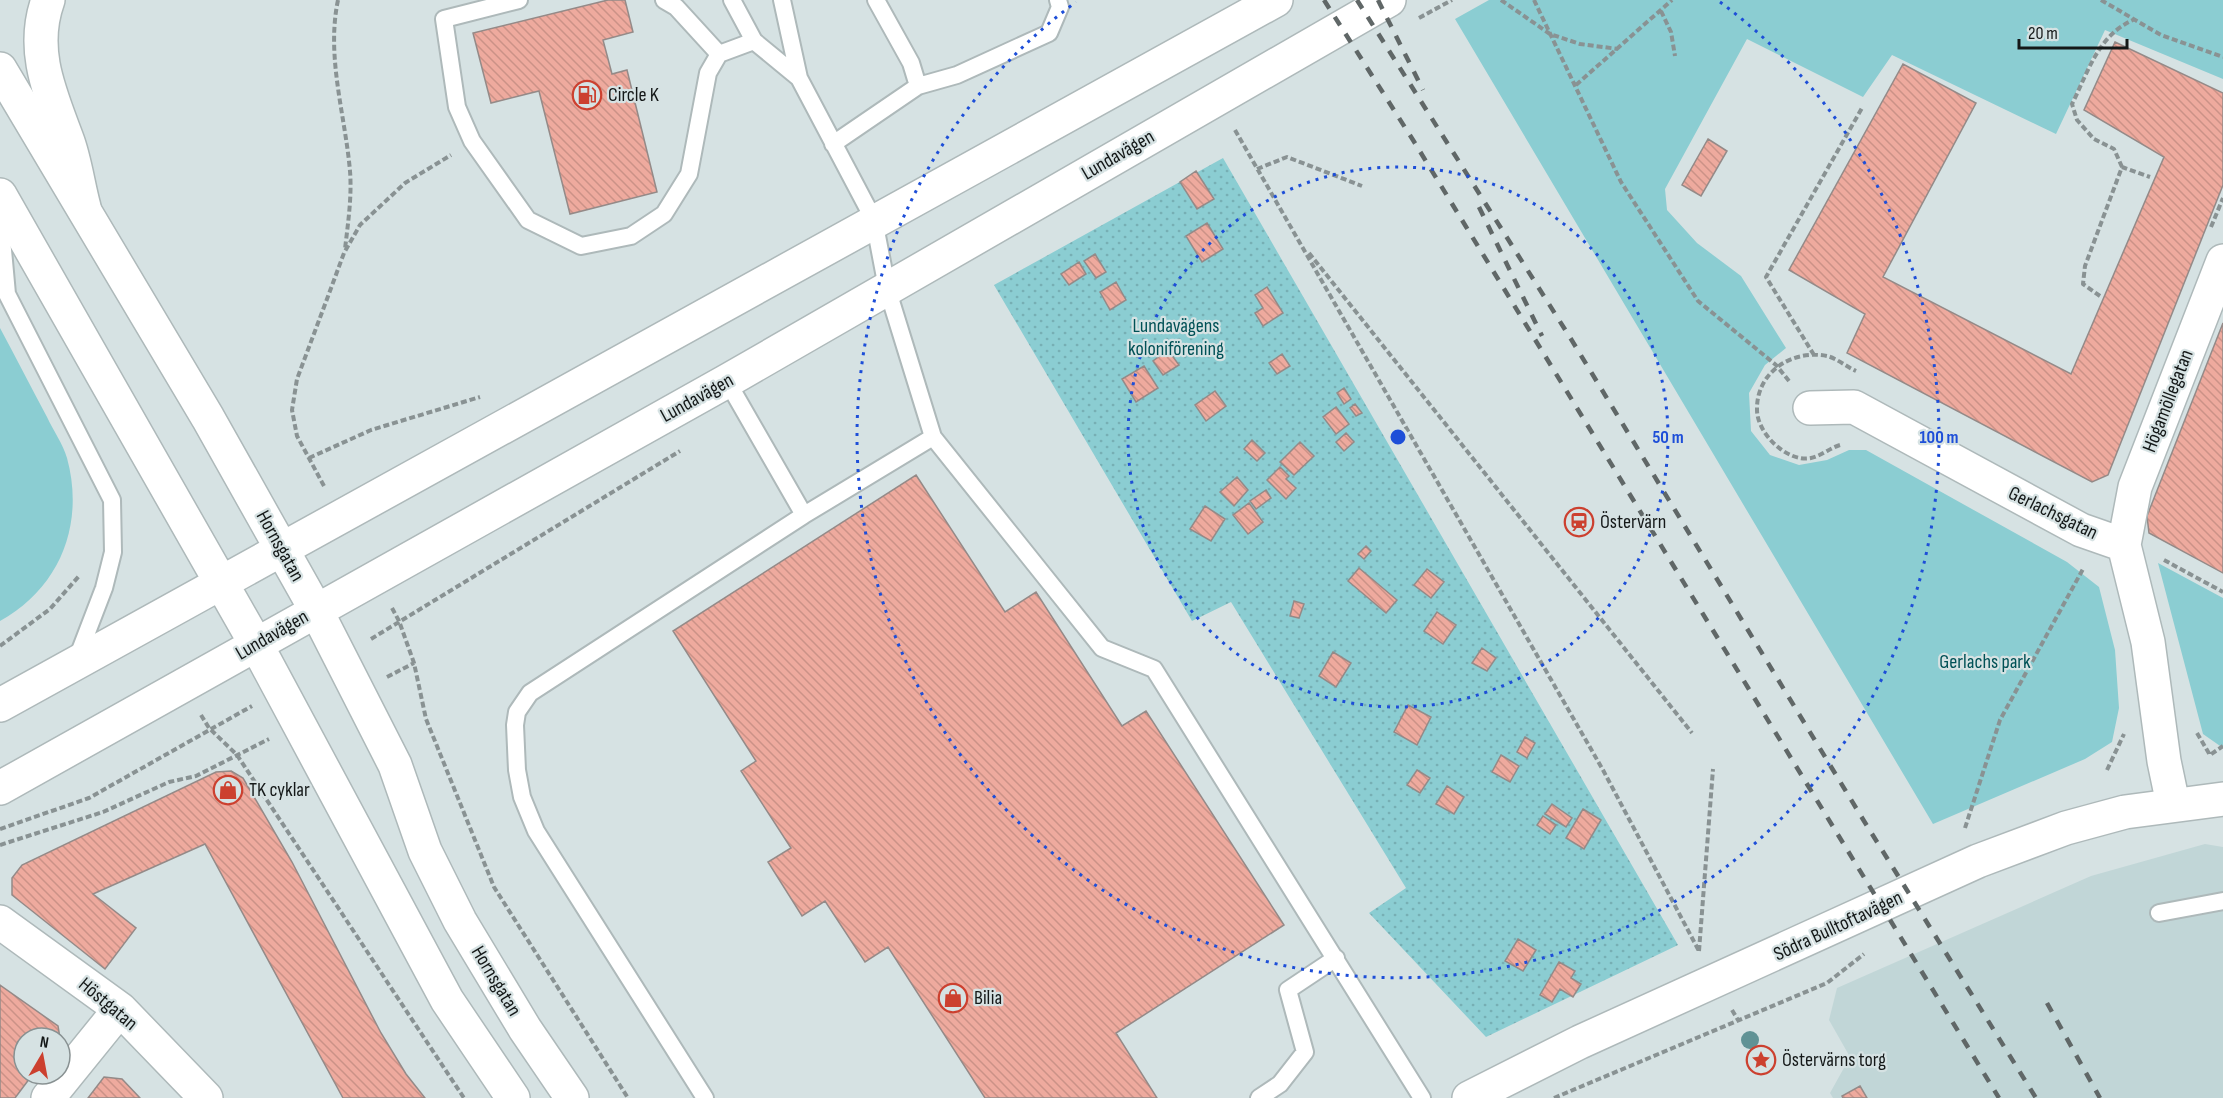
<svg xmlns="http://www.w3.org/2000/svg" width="2223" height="1098" font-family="'Sofia Sans Condensed',sans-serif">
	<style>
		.built { fill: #c1d6d7 }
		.park { fill: #8bcdd2 }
		.garden { fill: url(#garden-dots) }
		.building { fill: url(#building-back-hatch); stroke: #948a88; stroke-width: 1.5 }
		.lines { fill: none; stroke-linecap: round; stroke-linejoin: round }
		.lane-casing { stroke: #aeb9ba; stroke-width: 20 }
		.street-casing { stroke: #aeb9ba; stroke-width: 36 }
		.secondary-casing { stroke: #aeb9ba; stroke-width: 36 }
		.highway-casing { stroke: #aeb9ba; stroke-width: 36 }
		.path { stroke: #899293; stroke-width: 4; stroke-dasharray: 6 3; stroke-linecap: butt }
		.lane { stroke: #fff; stroke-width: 16 }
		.street { stroke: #fff; stroke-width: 33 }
		.secondary { stroke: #fff; stroke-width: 33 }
		.highway { stroke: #fff; stroke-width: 33 }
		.rail { stroke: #606767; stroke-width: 4.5; stroke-dasharray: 10 10; stroke-linecap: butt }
		.tree { fill: #609295 }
		.ring { fill: none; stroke: #1d4ed8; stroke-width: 3; stroke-dasharray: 3 6 }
		.labels { text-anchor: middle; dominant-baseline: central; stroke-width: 4.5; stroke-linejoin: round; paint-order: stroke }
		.poi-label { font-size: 20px; fill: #141818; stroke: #d6e2e3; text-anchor: start }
		.street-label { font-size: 20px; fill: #141818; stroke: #d6e2e3 }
		.park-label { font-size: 20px; fill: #005156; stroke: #d6e2e3 }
		.centre { fill: #1d4ed8; stroke: #d6e2e3; stroke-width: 3 }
		.ring-label { font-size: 18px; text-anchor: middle; font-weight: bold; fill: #1d4ed8; stroke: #d6e2e3; stroke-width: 4.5; stroke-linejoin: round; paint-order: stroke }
	</style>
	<defs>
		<pattern id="garden-dots" width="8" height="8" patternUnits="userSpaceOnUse" patternTransform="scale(1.5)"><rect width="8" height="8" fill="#8bcdd2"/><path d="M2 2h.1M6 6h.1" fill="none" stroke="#77afb4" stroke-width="1.8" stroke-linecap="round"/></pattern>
		<pattern id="building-back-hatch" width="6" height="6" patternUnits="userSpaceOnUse" patternTransform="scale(1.5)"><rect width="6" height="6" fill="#eeaa9e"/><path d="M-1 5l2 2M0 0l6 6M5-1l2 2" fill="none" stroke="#cb9287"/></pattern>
	</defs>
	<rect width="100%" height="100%" fill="#d6e2e3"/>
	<!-- built -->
	<path class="built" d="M2205,844L2223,847V1098H1833L1830,1093L1850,1057L1829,1020L1837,988L2091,876Z"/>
	<!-- park -->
	<path class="park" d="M1489,0H2223V79L2105,30L2056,134L1892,55L1863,97L1747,39L1665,189L1667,210L1697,243L1741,276L1786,348L1765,365L1749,393L1751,431L1770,455L1799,465L1827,460L1849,450H1866L2067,562L2099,587L2115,650L2119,708L2112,742L2085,759L1933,824L1455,19Z
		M0,328C16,358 31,387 47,417C53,430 63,444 67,458C85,524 60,588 0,621Z
		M2158,563L2223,598V748L2203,734Z"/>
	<!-- garden -->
	<path class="garden" d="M1223,158L1678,945L1486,1037L1369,913L1406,888L1231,602L1192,621L994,285Z"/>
	<!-- building -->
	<path class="building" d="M608,0H625L633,32L603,40L612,74L627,70L657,192L570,214L539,91L491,103L473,33Z
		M2115,42L2223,93V185L2108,475L2092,482L1847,353L1865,314L1789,270L1903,64L1976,103L1883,277L2071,374L2164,157L2084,110Z
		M1708,139L1727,151L1701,196L1682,185Z
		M1196,171L1214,199L1197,209L1180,182Z
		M1207,223L1223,249L1202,262L1186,236Z
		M1095,254L1106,272L1096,278L1084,261Z
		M1079,262L1086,274L1069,285L1061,274Z
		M1116,282L1126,300L1110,310L1100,292Z
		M1267,287L1283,313L1263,326L1255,313L1263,308L1255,295Z
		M2223,323V573L2149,533L2147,516Z
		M1168,350L1179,365L1163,375L1153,361Z
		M1282,354L1290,366L1277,374L1269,363Z
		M1144,366L1158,388L1136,402L1122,379Z
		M1344,388L1351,399L1344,404L1337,393Z
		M1215,391L1226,406L1206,421L1195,405Z
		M1355,404L1362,413L1356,416L1350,408Z
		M1336,407L1349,424L1336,434L1323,417Z
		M1346,433L1354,442L1344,451L1336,442Z
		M1252,440L1265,453L1257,461L1244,449Z
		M1300,442L1314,456L1294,475L1280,462Z
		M1280,467L1289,476L1286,479L1296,488L1286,499L1267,480Z
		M916,475L1005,612L1036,592L1122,726L1146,711L1284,925L1116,1033L1157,1098H985L888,947L865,962L825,901L802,916L768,862L791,848L741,771L756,761L673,631Z
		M1237,477L1248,490L1234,506L1220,492Z
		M1266,490L1271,498L1256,509L1250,501Z
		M1249,503L1263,522L1248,534L1233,515Z
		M1205,506L1225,519L1211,541L1190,529Z
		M1366,546L1371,551L1364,559L1358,554Z
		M1359,568L1397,600L1386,613L1348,581Z
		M1427,569L1444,582L1431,598L1414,585Z
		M1294,601L1304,604L1299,618L1290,616Z
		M1437,612L1456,625L1443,644L1424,631Z
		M1482,648L1496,658L1487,671L1472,663Z
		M1333,652L1351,663L1336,687L1319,676Z
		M1408,705L1431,717L1417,745L1394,732Z
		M1525,737L1535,743L1527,758L1517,752Z
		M1501,755L1519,766L1510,782L1492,772Z
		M1417,770L1430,778L1420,793L1407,785Z
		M231,771L243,778L292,862L381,1033L406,1074L425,1098H343L205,844L93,894L136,928L105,969L12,895V878L22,865L216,772Z
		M1447,786L1464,797L1454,814L1436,804Z
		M1552,804L1572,818L1566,827L1545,814Z
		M1583,809L1601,820L1584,849L1566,838Z
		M1543,816L1556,825L1550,834L1537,825Z
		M1518,939L1536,950L1523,971L1505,961Z
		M1559,962L1575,971L1571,978L1581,984L1573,997L1560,989L1552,1002L1540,995Z
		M0,985L58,1026L60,1038H24V1074H33L15,1098H0Z
		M104,1077L122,1079L140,1098H88Z
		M1860,1086L1867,1098H1843L1842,1096Z"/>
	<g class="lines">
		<!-- lane casing -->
		<g class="lane-casing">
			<path id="lane" d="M519,0L444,19L457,107L472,141L528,220L581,246L631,236L664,214L689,174L708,73L719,54L754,41
				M664,0L676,7L719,54
				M732,0L754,41L799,78
				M876,0L911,63L918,86
				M833,144L918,86L957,75L1049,33L1060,7L1058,0
				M0,217L7,294L112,500L113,552L104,588L76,661
				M727,381L804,515
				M933,437L1102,648L1154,669L1422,1098
				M2159,913L2223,901
				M705,1098L536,831L522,797L517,770L515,725L517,712L530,693L804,515L933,437L887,288L874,220L799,78L782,0
				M1259,1098L1280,1084L1305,1052L1288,990L1336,958"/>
		</g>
		<!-- street casing -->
		<g class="street-casing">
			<path id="street" d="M1810,408L1854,407L2081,530L2124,545L2148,642L2164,761L2173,804
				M2124,545L2135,487L2223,261
				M0,922L120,1009L206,1098
				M48,1098L120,1009"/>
		</g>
		<!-- secondary casing -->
		<g class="secondary-casing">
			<path id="secondary" d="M0,69L208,418L316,610L395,765L425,851L460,921L525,1029L572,1098
				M0,195L256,644L447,1000L513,1098
				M0,705L1276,0
				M0,788L727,381L1389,0
				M1469,1098L1580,1042L1978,861L2066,828L2125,812L2223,799"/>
		</g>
		<!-- highway casing -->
		<g class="highway-casing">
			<path id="highway" d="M48,0C30,50 50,93 67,139C75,160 78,185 84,207"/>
		</g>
		<!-- path -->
		<path class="path" d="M338,0C326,57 345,114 350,171C352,197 348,223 345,249
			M1501,0L1550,34L1580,44L1618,49
			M1534,0L1621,182L1698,301L1776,365L1789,381
			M2101,0L2161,35L2223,57
			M1661,11L1671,32L1675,56
			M1419,18L1452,0
			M1576,85L1672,0
			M1235,130L1603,770L1699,951
			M2122,167L2114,149L2094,139L2077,120L2072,104C2089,70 2098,35 2135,19
			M1257,169L1287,157L1362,186
			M2211,227L2223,198
			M1309,253L1692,733
			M2100,296L2083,284L2085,266L2122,167L2150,177
			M1814,355L1766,277L1862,108
			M1840,445C1830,448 1821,456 1811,458C1787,463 1757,433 1757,410C1756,373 1791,349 1827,356C1836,358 1847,367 1856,371
			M309,458L371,430L480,397
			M324,486L297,436L292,410L297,379L327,299L344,253L360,225L405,183L451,155
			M2164,560L2223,592
			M392,608L399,621L414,663L426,719L494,887L628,1098
			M371,639L680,451
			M0,646L50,609L79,576
			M387,677L414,663
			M201,715L209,728L237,755L464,1098
			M2197,733L2210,755L2223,746
			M2107,770L2124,734
			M1965,828L2000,720L2083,569
			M0,829L89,798L252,706
			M0,845L103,812L169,782L196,776L269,739
			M1699,951L1713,769
			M1732,1010L1738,1020
			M1554,1098L1827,983L1864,954"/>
		<!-- lane -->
		<use href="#lane" class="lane"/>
		<!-- street -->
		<use href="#street" class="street"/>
		<!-- secondary -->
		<use href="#secondary" class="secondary"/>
		<!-- highway -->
		<use href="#highway" class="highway"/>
		<!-- rail -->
		<path class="rail" d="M1324,0L1413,140L1999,1098
			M1357,0L1571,339L1864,821L2036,1098
			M1378,0L1423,90
			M1479,207L1542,336
			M2047,1003L2100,1098"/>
	</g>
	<!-- trees -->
	<circle class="tree" cx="1750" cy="1040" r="9"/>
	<!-- distance rings -->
	<g class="ring">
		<circle cx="1398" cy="437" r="270"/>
		<path d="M1720 2A541 541 0 1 1 1076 2"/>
	</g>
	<!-- icons -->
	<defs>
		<g id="fuel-ring" transform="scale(1.5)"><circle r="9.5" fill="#d6e2e3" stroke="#cc402f" stroke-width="1.5"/><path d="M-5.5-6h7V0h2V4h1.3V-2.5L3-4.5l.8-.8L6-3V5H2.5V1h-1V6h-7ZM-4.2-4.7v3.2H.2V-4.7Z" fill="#cc402f"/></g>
		<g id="station-ring" transform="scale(1.5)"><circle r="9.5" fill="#d6e2e3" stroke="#cc402f" stroke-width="1.5"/><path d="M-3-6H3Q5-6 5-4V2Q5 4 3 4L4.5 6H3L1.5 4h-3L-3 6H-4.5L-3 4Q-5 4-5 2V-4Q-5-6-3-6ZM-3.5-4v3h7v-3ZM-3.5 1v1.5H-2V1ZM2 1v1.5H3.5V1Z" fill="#cc402f"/></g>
		<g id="shop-ring" transform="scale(1.5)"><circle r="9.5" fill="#d6e2e3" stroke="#cc402f" stroke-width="1.5"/><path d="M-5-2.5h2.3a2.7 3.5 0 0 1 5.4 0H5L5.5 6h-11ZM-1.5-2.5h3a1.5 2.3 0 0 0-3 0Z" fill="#cc402f"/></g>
		<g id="sight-ring" transform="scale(1.5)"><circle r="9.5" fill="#d6e2e3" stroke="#cc402f" stroke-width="1.5"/><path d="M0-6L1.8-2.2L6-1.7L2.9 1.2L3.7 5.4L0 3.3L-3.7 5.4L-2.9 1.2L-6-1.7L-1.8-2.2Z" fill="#cc402f"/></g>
	</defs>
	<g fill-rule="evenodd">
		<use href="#fuel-ring" x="587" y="95"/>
		<use href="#station-ring" x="1579" y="522"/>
		<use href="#shop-ring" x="228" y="790"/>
		<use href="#shop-ring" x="953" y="998"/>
		<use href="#sight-ring" x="1761" y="1060"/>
	</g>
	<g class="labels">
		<!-- poi labels -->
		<g class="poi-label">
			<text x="608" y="95">Circle K</text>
			<text x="1600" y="522">Östervärn</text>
			<text x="249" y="790">TK cyklar</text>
			<text x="974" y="998">Bilia</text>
			<text x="1782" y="1060">Östervärns torg</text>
		</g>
		<!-- street labels -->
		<g class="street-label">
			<text transform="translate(1118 155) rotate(-30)">Lundavägen</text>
			<text transform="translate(697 398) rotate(-29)">Lundavägen</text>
			<text transform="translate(2168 401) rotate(-69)">Högamöllegatan</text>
			<text transform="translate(2053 513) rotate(26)">Gerlachsgatan</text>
			<text transform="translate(280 546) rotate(61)">Hornsgatan</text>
			<text transform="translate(272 635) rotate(-30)">Lundavägen</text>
			<text transform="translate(1838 926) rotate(-25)">Södra Bulltoftavägen</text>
			<text transform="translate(496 981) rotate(59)">Hornsgatan</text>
			<text transform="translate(108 1004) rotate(40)">Höstgatan</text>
		</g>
		<!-- park labels -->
		<g class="park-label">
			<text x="1176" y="326">Lundavägens<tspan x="1176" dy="23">koloniförening</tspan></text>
			<text x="1985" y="662">Gerlachs park</text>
		</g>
	</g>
	<circle cx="1398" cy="437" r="9" class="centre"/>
	<g class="ring-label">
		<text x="1668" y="443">50 m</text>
		<text x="1939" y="443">100 m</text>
	</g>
	<!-- north arrow -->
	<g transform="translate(42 1056) rotate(10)"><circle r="28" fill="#d6e2e3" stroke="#889192" stroke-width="1.5"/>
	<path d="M0-4.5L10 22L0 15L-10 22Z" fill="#cc402f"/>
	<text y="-9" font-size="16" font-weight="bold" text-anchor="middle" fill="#141818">N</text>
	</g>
	<!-- scale -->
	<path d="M2019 39v9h108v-9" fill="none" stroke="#141818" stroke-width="3"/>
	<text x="2028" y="39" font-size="18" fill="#141818" stroke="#d6e2e3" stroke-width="4.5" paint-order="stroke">20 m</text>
</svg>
